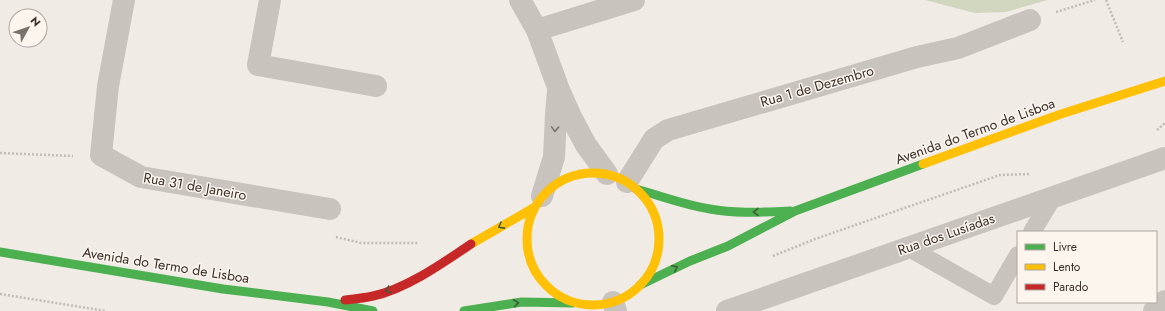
<svg xmlns="http://www.w3.org/2000/svg" width="1165" height="311" font-family="Jost,sans-serif">
	<style>
		.green { fill: #d1d6bf }
		.lines { fill: none; stroke-linecap: round; stroke-linejoin: round }
		.path { stroke: #c2bbb6; stroke-width: 2.5; stroke-dasharray: 2 2; stroke-linecap: butt }
		.lane { stroke: #c9c3be; stroke-width: 18 }
		.street { stroke: #c9c3be; stroke-width: 22 }
		.fast { stroke: #4caf50; stroke-width: 9 }
		.slow { stroke: #ffc107; stroke-width: 9 }
		.jam { stroke: #c62828; stroke-width: 9 }
		.oneway { stroke: #7b726d }
		.oneway2 { stroke: #415c38 }
		.labels { text-anchor: middle; dominant-baseline: central; stroke-width: 3; stroke-linejoin: round; paint-order: stroke }
		.street-label { font-size: 14px; fill: #3b302b; stroke: #fbf5ee }
	</style>
	<rect width="100%" height="100%" fill="#f0ebe5"/>
	<!-- green -->
	<path class="green" d="M925,0H1047L1006,12L975,13Z"/>
	<g class="lines">
		<!-- path -->
		<path class="path" d="M1106,0L1123,42
			M1056,12L1095,0
			M1157,130L1165,123
			M0,153L73,156
			M336,237L361,243H418
			M773,256L815,239L1000,175L1030,174
			M0,294L106,311"/>
		<!-- lane -->
		<path class="lane" d="M1032,232L1053,197
			M909,248L994,296L1018,255"/>
		<!-- street -->
		<path class="street" d="M124,0L108,86L101,155L141,177L330,209
			M270,0L258,65L376,86
			M520,0L537,30L559,90L571,117L586,145L607,174
			M537,30L634,0
			M627,182L654,139L668,130L917,57L958,48L1030,20
			M542,196L554,157L556,114L558,91
			M613,302L616,311
			M727,311L1165,158
			M1154,311L1165,301"/>
		<!-- fast -->
		<path class="fast" d="M636,189C661,196 685,205 710,209C736,214 764,212 790,211
			M0,252L223,289L328,302L373,311
			M640,285L690,261L728,246L795,211L923,164
			M464,311L522,302L573,303"/>
		<!-- slow -->
		<path class="slow" d="M923,164L1061,114L1165,81
			M527 239a66 66 0 1 1 132 0a66 66 0 1 1-132 0Z
			M471,244L535,207"/>
		<!-- jam -->
		<path class="jam" d="M345,300C354,299 364,298 373,296C406,289 443,263 471,244"/>
	</g>
	<!-- one-way arrows -->
	<defs><path id="oneway-chevron" d="M-2-3.5L2.5 0L-2 3.5" fill="none" stroke-width="1.6" stroke-linecap="round" stroke-linejoin="round"/></defs>
	<use class="oneway" href="#oneway-chevron" transform="translate(555 129) rotate(92)"/>
	<g class="oneway2">
		<use href="#oneway-chevron" transform="translate(756 212) rotate(179)"/>
		<use href="#oneway-chevron" transform="translate(501 226) rotate(151)"/>
		<use href="#oneway-chevron" transform="translate(675 268) rotate(-26)"/>
		<use href="#oneway-chevron" transform="translate(388 290) rotate(160)"/>
		<use href="#oneway-chevron" transform="translate(516 303) rotate(-8)"/>
	</g>
	<g class="labels">
		<!-- street labels -->
		<g class="street-label">
			<text transform="translate(817 86) rotate(-16)">Rua 1 de Dezembro</text>
			<text transform="translate(975 131) rotate(-20)">Avenida do Termo de Lisboa</text>
			<text transform="translate(195 186) rotate(10)">Rua 31 de Janeiro</text>
			<text transform="translate(946 234) rotate(-19)">Rua dos Lusíadas</text>
			<text transform="translate(166 265) rotate(9)">Avenida do Termo de Lisboa</text>
		</g>
	</g>
	<!-- legend -->
	<rect x="1017" y="231" width="140" height="72" fill="#fbf5ee" stroke="#aea6a0"/>
	<rect x="1025" y="244" width="20" height="6" fill="#4caf50" stroke="#aea6a0"/>
	<text x="1053" y="251" font-size="12" fill="#3b302b">Livre</text>
	<rect x="1025" y="264" width="20" height="6" fill="#ffc107" stroke="#aea6a0"/>
	<text x="1053" y="271" font-size="12" fill="#3b302b">Lento</text>
	<rect x="1025" y="284" width="20" height="6" fill="#c62828" stroke="#aea6a0"/>
	<text x="1053" y="291" font-size="12" fill="#3b302b">Parado</text>
	<!-- north arrow -->
	<g transform="translate(28 28) rotate(50)"><circle r="19" fill="#fbf5ee" stroke="#aea6a0"/>
	<path d="M0-3L7 15L0 10L-7 15Z" fill="#7a716c"/>
	<text y="-6" font-size="11" font-weight="bold" text-anchor="middle" fill="#3b302b">N</text>
	</g>
</svg>
